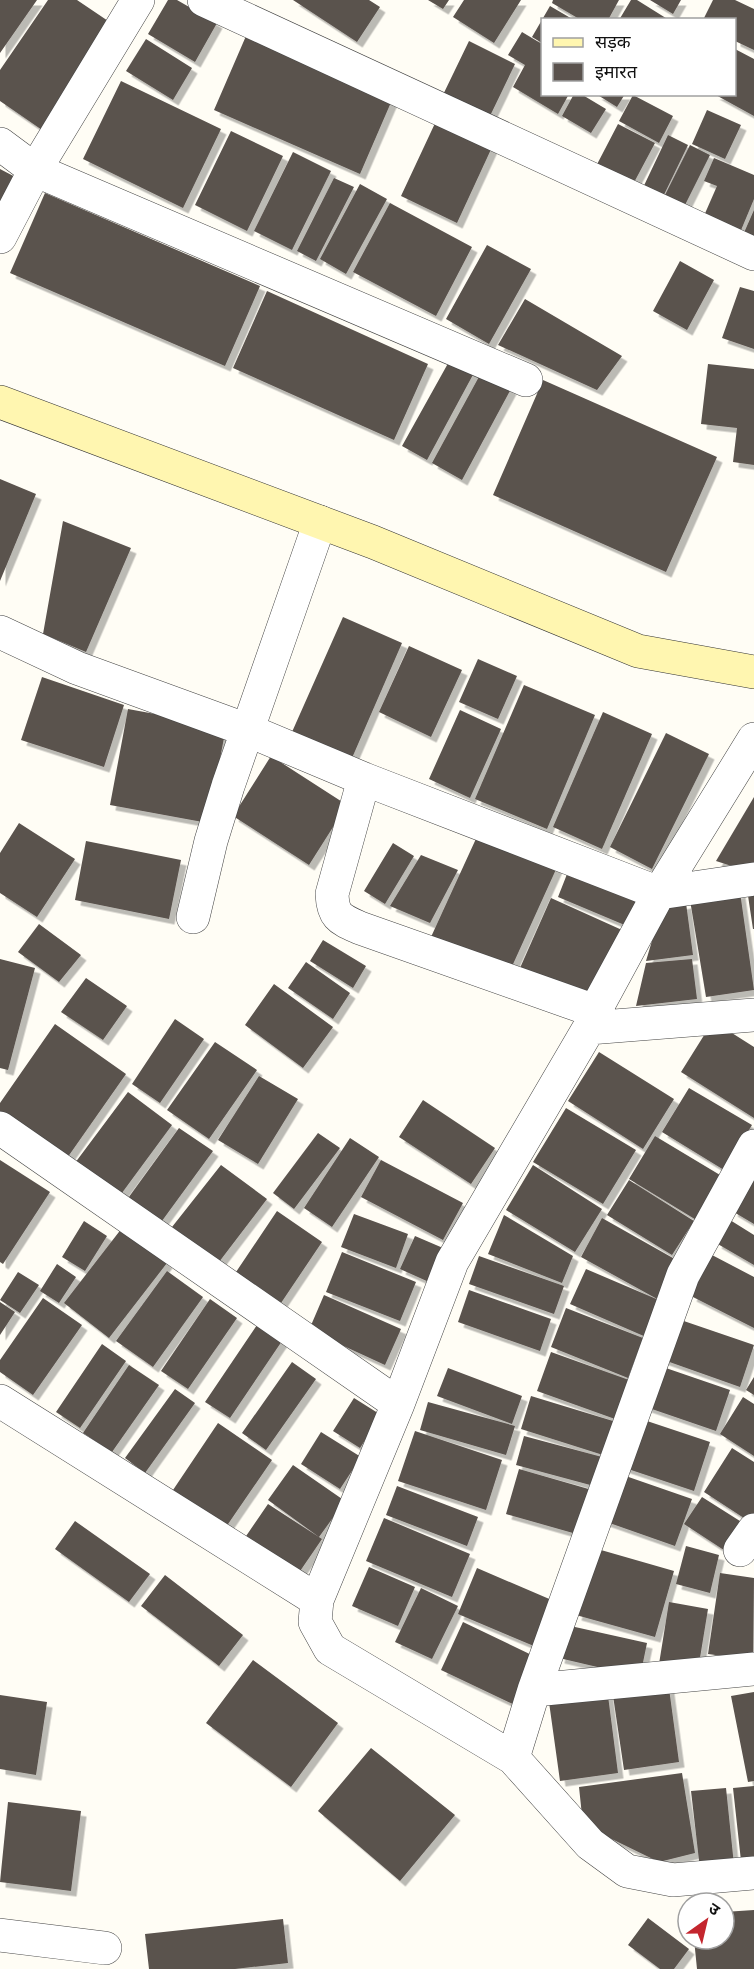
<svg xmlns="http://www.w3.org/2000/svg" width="754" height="1969" font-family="Bitter,'Noto Sans Devanagari',serif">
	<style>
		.building { fill: #5a524d; filter: url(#shadow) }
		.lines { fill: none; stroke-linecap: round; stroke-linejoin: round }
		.street-casing { stroke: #444; stroke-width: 34 }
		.secondary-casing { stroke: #333; stroke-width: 34 }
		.street { stroke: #fff; stroke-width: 33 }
		.secondary { stroke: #fff6b0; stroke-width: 33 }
	</style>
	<defs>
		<filter id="shadow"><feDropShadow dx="5.5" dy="5.5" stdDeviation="0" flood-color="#0004"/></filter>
	</defs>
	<rect width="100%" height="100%" fill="#fffdf5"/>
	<!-- building -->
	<path class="building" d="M0,0H37L0,53Z
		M48,0H77L117,27L45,132L0,101V70Z
		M168,0H177L217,23L195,62L148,34Z
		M293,0H369L380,7L357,42Z
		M428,0H449L443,9Z
		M464,0H521L494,43L453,17Z
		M553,0H619L608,20H581L552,3Z
		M631,0H637L669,20H619Z
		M650,0H681L673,14Z
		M713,0H735L754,9V50L735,41V20H703Z
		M550,6L574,20H542V43L532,37Z
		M522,32L542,44V94H569L558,114L513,87L525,65L508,55Z
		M246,36L392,100L360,174L214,110Z
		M146,39L192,68L173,100L126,71Z
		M469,41L515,64L490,116L440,101Z
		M735,49L754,59V116L714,94H735Z
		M121,81L221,129L183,208L83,159Z
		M574,94H581L606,109L591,133L562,116Z
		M596,94H625L617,107Z
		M633,95L673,116L659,143L619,121Z
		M707,110L741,125L725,159L692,144Z
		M437,119L493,145L457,223L401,196Z
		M618,124L655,143L630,190L593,172Z
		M231,131L283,156L247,231L195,205Z
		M668,135L688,145L660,203L640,194Z
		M690,145L710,155L681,213L661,203Z
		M293,152L331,171L292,250L254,231Z
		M714,158L754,175V199L739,235L703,218L717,186L704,181Z
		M0,169L21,180L0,222Z
		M334,178L354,187L316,261L297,251Z
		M360,184L387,199L346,274L320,259Z
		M45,193L260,286L225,366L10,273Z
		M390,203L472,247L436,316L353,272Z
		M754,210V240L743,235Z
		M487,245L531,269L489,344L446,319Z
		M680,261L714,280L687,330L653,311Z
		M740,287L754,291V349L722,338Z
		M267,291L428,364L394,440L233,368Z
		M525,299L622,356L597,390L498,345Z
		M451,358L475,371L427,460L402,446Z
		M708,364L754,369V465L733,462L737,428L701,424Z
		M481,373L511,389L462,480L432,463Z
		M543,380L717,457L666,572L493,495Z
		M0,479L36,494L0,581Z
		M63,521L131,548L86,652L43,634Z
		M343,617L402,643L352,758L292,732Z
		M409,646L462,670L431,737L379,712Z
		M478,659L517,676L498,719L459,702Z
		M42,677L124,705L104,767L21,740Z
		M524,685L595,715L547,829L475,799Z
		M128,709L226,727L208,823L110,805Z
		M460,710L501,729L470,798L429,779Z
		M603,712L652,734L602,849L553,827Z
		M666,733L709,754L652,869L610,847Z
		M271,756L347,805L309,865L233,816Z
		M754,797V866L741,869L716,861Z
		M19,823L75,859L37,917L0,893V853Z
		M480,830L558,865L509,973L431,937Z
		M86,841L181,860L169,919L75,900Z
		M393,843L414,856L385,904L364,891Z
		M421,855L458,870L430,923L390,906Z
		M571,864L640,892L627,926L558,897Z
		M754,888V929H753L747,889Z
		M740,892L754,990L706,997L690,900Z
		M551,898L622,930L592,999L520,968Z
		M686,903L693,955L646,961L662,907Z
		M39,924L81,955L59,982L18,952Z
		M323,940L366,966L353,988L310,961Z
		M0,959L35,968L8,1070L0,1068Z
		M692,959L697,999L636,1006L646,963Z
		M306,962L350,993L333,1019L288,988Z
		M86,978L127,1006L103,1040L61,1012Z
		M274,984L333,1027L303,1068L245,1025Z
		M175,1019L204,1039L160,1103L132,1084Z
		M713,1021L754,1047V1118L681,1072Z
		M55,1024L126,1074L65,1161L0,1116V1103Z
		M215,1042L257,1070L209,1139L167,1110Z
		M599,1052L674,1099L643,1149L568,1101Z
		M259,1076L298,1099L258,1164L218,1140Z
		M689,1088L752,1125L724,1170L662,1132Z
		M128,1092L172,1125L116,1201L72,1167Z
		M423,1100L495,1148L471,1184L399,1137Z
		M566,1108L636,1150L603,1204L533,1162Z
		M179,1128L213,1151L159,1225L126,1201Z
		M318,1133L340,1148L294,1209L273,1193Z
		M655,1136L725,1178L698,1221L629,1179Z
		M350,1138L379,1157L332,1227L304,1208Z
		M0,1160L50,1192L3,1264L0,1262Z
		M381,1160L463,1203L443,1240L361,1197Z
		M221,1165L267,1199L219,1262L172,1227Z
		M533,1165L602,1209L575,1252L506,1210Z
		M754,1175V1224L732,1211Z
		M629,1180L694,1221L672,1255L607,1215Z
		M277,1211L322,1242L281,1303L236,1272Z
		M354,1214L408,1234L396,1268L341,1247Z
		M504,1215L573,1256L562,1283L488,1254Z
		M602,1218L680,1262L659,1300L581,1257Z
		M730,1220L754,1235V1265L716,1243Z
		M84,1221L107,1236L85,1271L62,1257Z
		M122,1228L167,1263L109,1338L64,1303Z
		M415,1236L443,1248L429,1282L400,1269Z
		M342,1252L416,1282L400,1321L326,1292Z
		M712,1255L754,1277V1328L691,1296Z
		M479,1256L564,1286L554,1314L469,1284Z
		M57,1264L76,1277L59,1303L40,1291Z
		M586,1269L661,1301L646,1337L570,1304Z
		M167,1271L203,1297L153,1367L116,1341Z
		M18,1272L39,1285L20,1313L0,1300Z
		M469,1290L551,1319L540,1351L458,1322Z
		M324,1295L401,1329L385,1365L309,1330Z
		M43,1298L82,1325L33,1395L0,1372V1360Z
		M210,1299L237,1318L188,1389L161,1371Z
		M0,1302L15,1312L0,1335Z
		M566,1308L643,1338L628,1378L551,1347Z
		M675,1318L754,1345L740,1387L661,1359Z
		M257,1325L282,1341L230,1418L205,1402Z
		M102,1344L126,1361L80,1428L56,1412Z
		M551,1352L629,1380L615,1419L537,1391Z
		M292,1362L316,1379L266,1450L242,1433Z
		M129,1365L159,1385L112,1452L83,1433Z
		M660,1366L730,1390L716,1431L646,1407Z
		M448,1368L522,1396L512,1424L437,1396Z
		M754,1377V1395L746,1390Z
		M175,1389L195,1403L145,1473L125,1458Z
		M531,1396L613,1421L603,1455L521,1429Z
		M743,1397L754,1404V1456L720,1434Z
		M354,1398L381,1415L360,1448L333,1431Z
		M428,1402L515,1426L506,1455L420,1430Z
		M635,1417L710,1442L694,1491L619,1466Z
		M218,1423L272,1460L226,1527L173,1490Z
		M415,1431L502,1460L486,1510L398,1481Z
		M321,1432L361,1457L340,1489L301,1464Z
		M524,1436L602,1457L594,1486L516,1465Z
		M732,1448L754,1462V1516L750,1522L704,1492Z
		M293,1465L345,1501L319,1537L268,1500Z
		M519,1469L592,1490L580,1535L506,1514Z
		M617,1473L692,1499L675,1546L601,1520Z
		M397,1486L478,1517L467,1546L386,1515Z
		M702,1497L751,1528L733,1556L684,1524Z
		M268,1504L322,1539L296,1577L242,1542Z
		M384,1518L470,1554L452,1597L366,1561Z
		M75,1521L150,1574L129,1602L55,1549Z
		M686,1546L719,1555L710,1593L676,1584Z
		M594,1548L674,1571L655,1637L576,1615Z
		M369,1567L415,1587L398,1626L352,1606Z
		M477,1568L561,1604L541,1649L458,1614Z
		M720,1573L754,1578L753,1660L708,1654Z
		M165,1575L243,1635L219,1666L141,1606Z
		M421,1588L458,1606L432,1659L395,1642Z
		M669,1602L708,1609L698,1670L659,1664Z
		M463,1622L540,1659L517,1706L441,1670Z
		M566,1625L647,1643L640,1677L559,1658Z
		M253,1660L338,1723L291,1787L206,1723Z
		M668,1681L679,1762L624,1770L612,1689Z
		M607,1688L618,1773L560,1781L548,1695Z
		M754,1692V1781L748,1782L731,1696Z
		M0,1695L47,1702L36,1775L0,1769Z
		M371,1748L455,1815L400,1881L318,1811Z
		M682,1773L695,1853L659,1862L583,1825L579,1787Z
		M754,1786V1869L742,1870L733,1788Z
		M726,1788L734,1865L700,1869L691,1791Z
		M8,1802L81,1811L71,1891L0,1882Z
		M754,1910V1969H697L694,1939H724V1912Z
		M648,1918L689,1949L674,1969H660L628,1945Z
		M283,1919L288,1963L235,1969H149L145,1934Z"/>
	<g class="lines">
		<!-- street casing -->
		<g class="street-casing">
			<path id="street" d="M204,0L754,254
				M0,144L35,170L526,380
				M0,237L35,170L138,0
				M0,632L77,668L247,730L364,779L659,893L754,879
				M754,739L659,893L595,1011L589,1028L452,1262L398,1404L317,1600L315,1622L330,1649L513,1758L590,1844L627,1871L673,1880L754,1873
				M364,779L332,894C333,917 340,919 360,928L595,1011
				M193,917L211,841L228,786L320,522
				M589,1028L754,1015
				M0,1128L398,1404
				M0,1401L317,1600
				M740,1550L754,1530
				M534,1690L754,1669
				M513,1758L534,1690L683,1275L754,1146
				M0,1935L105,1948"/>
		</g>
		<!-- secondary casing -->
		<g class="secondary-casing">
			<path id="secondary" d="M0,402L373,542L638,651L754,672"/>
		</g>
		<!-- street -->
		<use href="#street" class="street"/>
		<!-- secondary -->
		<use href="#secondary" class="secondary"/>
	</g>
	<!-- legend -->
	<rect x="541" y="18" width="195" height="78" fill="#ffffff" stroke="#a0a0a0" stroke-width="1.5"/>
	<rect x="553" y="38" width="30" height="9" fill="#fff6b0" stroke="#a0a0a0" stroke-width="1.5"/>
	<text x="595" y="48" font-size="18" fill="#111111">सड़क</text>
	<rect x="553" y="63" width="30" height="18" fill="#5a524d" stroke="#a0a0a0" stroke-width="1.5"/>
	<text x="595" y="78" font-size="18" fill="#111111">इमारत</text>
	<!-- north arrow -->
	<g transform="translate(706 1921) rotate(34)"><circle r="28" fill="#ffffff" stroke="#a0a0a0" stroke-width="1.5"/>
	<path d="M0-4.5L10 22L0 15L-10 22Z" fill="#c4262e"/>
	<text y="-9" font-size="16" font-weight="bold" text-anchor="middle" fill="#111111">उ</text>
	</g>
</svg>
